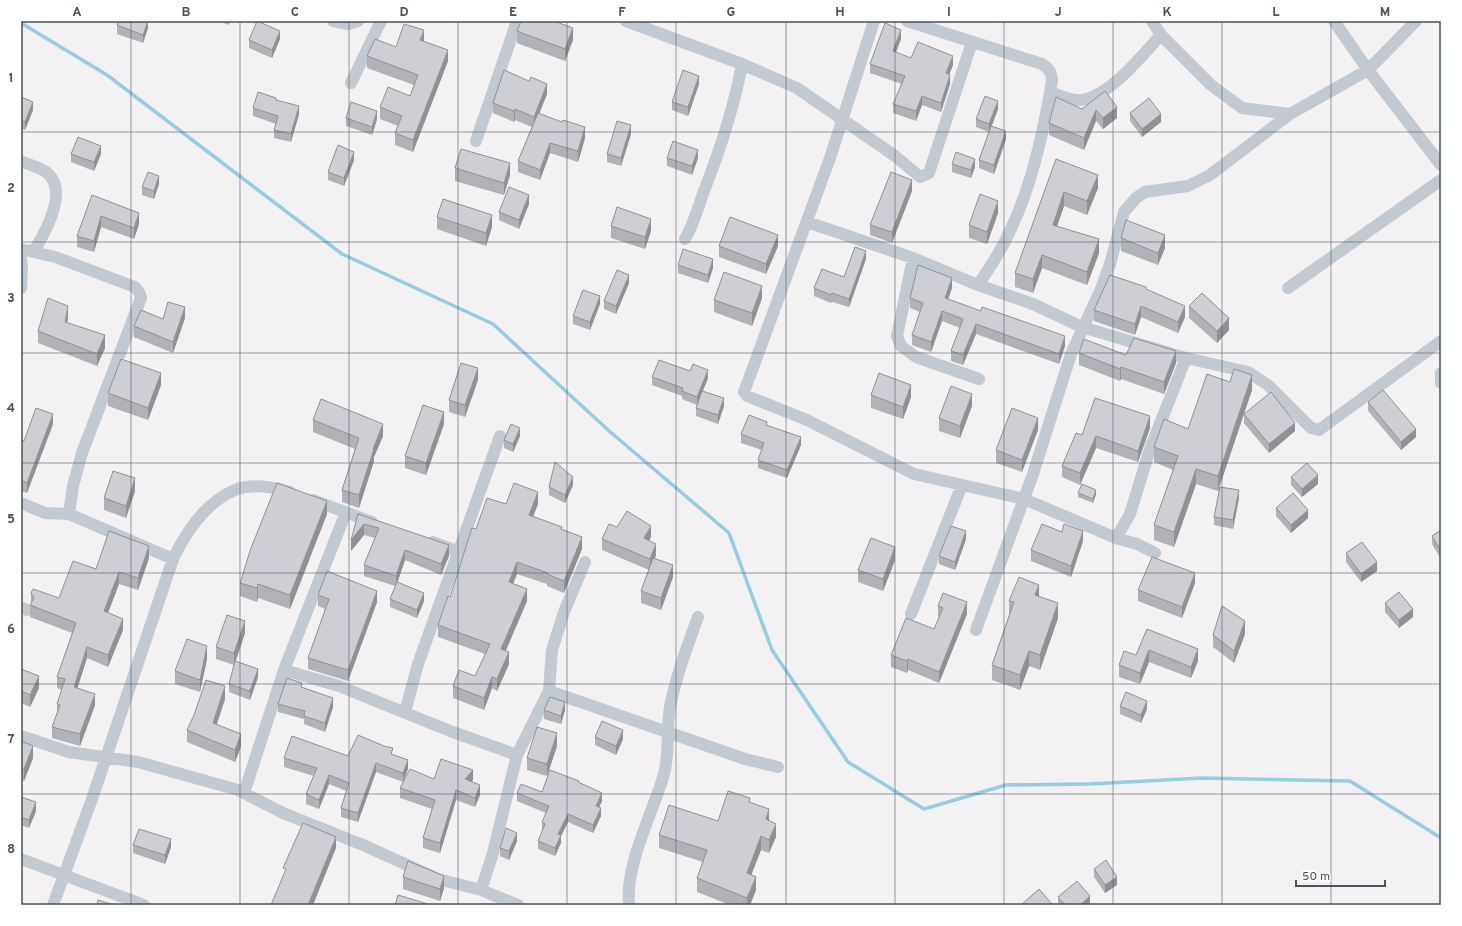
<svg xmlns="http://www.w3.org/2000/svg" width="1462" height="926" font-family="Overpass,sans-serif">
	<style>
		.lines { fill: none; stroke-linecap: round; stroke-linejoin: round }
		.stream { stroke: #92cde8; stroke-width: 3.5 }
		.minor { stroke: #c2c9d1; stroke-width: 12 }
		.wall { fill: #b1b2b7 }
		.shaded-wall { fill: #909195 }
		.building { fill: #cecfd5; stroke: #909195 }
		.grid { fill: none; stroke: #49525d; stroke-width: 1; stroke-opacity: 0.55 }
		.neatline { fill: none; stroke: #49525d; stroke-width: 1.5 }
		.grid-label { font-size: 13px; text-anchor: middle; font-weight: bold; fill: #49525d }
	</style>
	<rect width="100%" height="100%" fill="#f3f1f1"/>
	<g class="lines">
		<!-- stream -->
		<path class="stream" d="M21,23L107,75L342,254L493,324L608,430L729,533L772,650L848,762L924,809L1006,785L1089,784L1202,778L1350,781L1441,838"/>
		<!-- minor -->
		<path class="minor" d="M333,21L348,24L358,21
			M626,21L742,64L797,88L895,156L920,177L929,173L972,42
			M874,21L830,158L744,392L747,396L807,420L914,474L1024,499L1116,538L1137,544L1155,553
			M907,21L1042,64C1049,69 1051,71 1052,80C1044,131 1031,189 1008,235C1000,253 989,269 978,285
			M1152,21L1161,35L1211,85L1242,108L1290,114L1368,70L1416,21
			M1334,21L1368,70L1441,165
			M351,83L381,21
			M1050,92C1059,95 1071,101 1080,100C1109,98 1142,55 1161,35
			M476,141L517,21
			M21,161C29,165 39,167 46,172C70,190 45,233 34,251
			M807,222L913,258L978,285L1033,304L1082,327L1186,358L1248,372L1268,385L1311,428L1319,430L1441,341
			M685,239C694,224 698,207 704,191C720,150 734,108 742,64
			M21,249L55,257L135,287L139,292L141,298L82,453L73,486L69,514
			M913,258L897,336L901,346L916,357L979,379
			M21,259L22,269L21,288
			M1288,288L1441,180
			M1441,373V383
			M313,500L372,522
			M21,503L45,513L69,514L173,559
			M1116,538L1130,514L1150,449L1186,358
			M433,542L457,551
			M21,607L27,610
			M911,614L962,485
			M976,630L1033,474L1071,354L1101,289L1110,264L1124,212L1136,198L1145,192L1188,186L1210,175L1290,114
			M284,670L339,686L450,731L517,755
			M549,691L745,759L778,767
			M405,712L418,664L500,436
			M21,736L69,752L138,762L238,790L283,813L363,845L438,879L481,890L518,905
			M244,793L284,670L346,512
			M21,859L144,905
			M481,890L493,853L517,755L549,691L552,650L564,612L585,562
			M53,905L92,799L173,559C186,532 206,502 235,490C252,483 273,487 290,492
			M629,905C625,864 653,813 664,774C670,752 666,729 670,707C676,676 687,647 698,617"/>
	</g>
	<!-- wall -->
	<path class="wall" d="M148,21V28L143,43L117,34V25Z
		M219,21H230L229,25Z
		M517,31L573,40L565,61L517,43Z
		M280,39L272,58L249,48V40Z
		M901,39L896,52L911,58L953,65L949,75L950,84L941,112L922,105L916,121L893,113V104L902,84L870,73V64Z
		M424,41L448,61L413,152L395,145V133L398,126L380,119V107L410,96L414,85L367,68V56L396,47Z
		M699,84L688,116L672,110V102Z
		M1105,91L1117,118L1103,129L1096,121L1084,150L1049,135V123L1082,109Z
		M547,94L539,114L585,138L578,162L550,153L540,180L518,172V161L532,127L515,120L514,122L493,113V103Z
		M21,97L33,110L25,130L21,128Z
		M276,100L299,114L291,142L274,138V130L276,124L253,116V108Z
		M998,109L992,126L1006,139L994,174L979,168V160L989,132L976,127V119Z
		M1130,113L1161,122L1142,137L1130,121Z
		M346,118L377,119L372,135L346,126Z
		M631,134L621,166L607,162V154Z
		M71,154H101L94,171L71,162Z
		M667,158H698L692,175L667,166Z
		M1056,159L1098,188L1087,215L1064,206L1057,226L1099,253L1087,285L1042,268L1033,293L1015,287V273Z
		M354,160L344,186L328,180V172Z
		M952,164L975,167L971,178L952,172Z
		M455,168L510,175L504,195L455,181Z
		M159,184L154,199L142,195V187Z
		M912,191L892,243L870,235V225Z
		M92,195L139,224L134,239L101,227L94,252L77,247V236Z
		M529,204L519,229L499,220V212Z
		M998,213L987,244L969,238V225Z
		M437,217L492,227L486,246L437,229Z
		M611,226L651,231L645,249L611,238Z
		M1121,238L1165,248L1158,265L1121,251Z
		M719,246H778L766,274L719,257Z
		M866,259L849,307L832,302L831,303L814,296V288L844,277Z
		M678,265L713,268L708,283L678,273Z
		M629,283L616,314L604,309V301Z
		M952,288L948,299L1065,346L1059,364L976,334L963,365L951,361V351L960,328L942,321L931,352L912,345V335L920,312L910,308V298Z
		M1146,290L1185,317L1178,333L1141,317L1135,335L1094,321V310Z
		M762,298L752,326L714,312V300Z
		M600,304L590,330L573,324V316Z
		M1189,306L1229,330L1217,343L1189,318Z
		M68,318L67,323L105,348L97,366L38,343V331Z
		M185,318L173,353L134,337V326L163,319Z
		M1079,353L1126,355L1176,363L1164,394L1121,379L1120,381L1079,365Z
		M652,377L708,378L703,391L724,406L718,424L696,416V408L697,405L682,399V396L652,385Z
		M478,380L465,417L449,412V400Z
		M161,385L148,420L108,406V393Z
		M1252,390L1218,491L1196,484L1174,547L1154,540V525L1173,470L1154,462V447L1188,429Z
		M871,395L911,397L903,419L871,408Z
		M1368,402L1416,437L1401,450L1368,411Z
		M972,406L960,438L939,431V418Z
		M1244,414L1295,431L1269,453L1244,423Z
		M313,420L383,436L374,457V461L359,508L342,502V490L355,449L313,432Z
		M53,424L27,493L21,491V440L24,441Z
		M444,424L426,475L405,468V456Z
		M767,425L801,445L787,478L758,468V460L762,450L741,443V434Z
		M1150,428L1138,462L1096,448L1080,485L1062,477V466L1082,435Z
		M1038,430L1022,472L996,463V450Z
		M520,436L513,452L504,448V440Z
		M1291,477L1318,484L1302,497L1291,485Z
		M573,485L565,503L549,495V487Z
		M135,491L126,518L104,510V498Z
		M1078,493L1096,494L1093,503L1078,497Z
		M1239,498L1233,529L1214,525V517Z
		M506,504H538L533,516L562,530L582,549L564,593L547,586V584L517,574L513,583L527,601L506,651L509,664L497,691L492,688L484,710L453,698V686L475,676L485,654L438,637V625L450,597L476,529Z
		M1276,508L1308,518L1291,533L1276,516Z
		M327,514L290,609L258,598L257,602L240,596V583Z
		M358,514L449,556L441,575L405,560L397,582L424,601L417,618L390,607V599L395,586L364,576V565L375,538L364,535L351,551Z
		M617,527L651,537L649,541L656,555L655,558L673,577L661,610L641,603V591L649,570L602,550V539Z
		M1441,530V559L1432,544V536Z
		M966,539L955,570L939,564V556Z
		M1083,541L1071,577L1031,561V550Z
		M1346,553L1377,571L1361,582L1346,562Z
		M149,558L138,590L119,584L108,613L123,630L108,667L87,658L77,688L95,705L80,746L52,738V727L57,713V704L62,690L57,688V677L72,633L30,617V605L31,603V593L59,598L96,569Z
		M895,560L883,591L858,582V570Z
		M1195,583L1182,618L1138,601V590Z
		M318,595L377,602L348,681L308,669V658L325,609L318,606Z
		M1039,596L1058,618L1040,670L1029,666L1020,690L992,680V665L1009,615V601Z
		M1385,603L1413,617L1399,628L1385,612Z
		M938,606L967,614L939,683L908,670L907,673L891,667V655L934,629L939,618L938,617Z
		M1147,629L1198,661L1191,678L1149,662L1140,684L1119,677V665L1136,655Z
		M245,633L236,661L258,677L250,700L229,692V684L234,665L216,659V647Z
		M1245,634L1234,663L1213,647V635Z
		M207,659L200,692L175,684V671Z
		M21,669L39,688L30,707L21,703Z
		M302,688L333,707L325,732L304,724V719L278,712V704Z
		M225,699L217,724L241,746L235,762L187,742V730Z
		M1120,706L1147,709L1141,723L1120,714Z
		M544,710H565L561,724L544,719Z
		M595,737L623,739L616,755L595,745Z
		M21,741L33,758L24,781L21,780Z
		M557,746L547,776L527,770V758Z
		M393,754L408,769L403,781L434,779L473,780L472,781L480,795L475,807L456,800L440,853L423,848V838L432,809L400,798V788L403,782L376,772L358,822L341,817V808L346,791L329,784L319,809L306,804V794L314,776L284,767V758Z
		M579,783L602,801L599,807L601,816L593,833L568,822L561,836V843L555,856L538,849V841L542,831V822L546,813L517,801V793L542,792Z
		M21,797L36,811L29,828L21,825Z
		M750,802L769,821L776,837L769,853L761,850L751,875L756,890L750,905H730L697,892V878L703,862L659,848V835L718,821Z
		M517,841L509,860L500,856V848Z
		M133,845L171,847L165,864L133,853Z
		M1094,869L1117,885L1105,893L1094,877Z
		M403,877L444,888L440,901L403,889Z
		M1058,897L1090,905H1058Z"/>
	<!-- shaded-wall -->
	<path class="shaded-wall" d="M148,21V28L143,43V35Z
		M573,28V40L565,61V49Z
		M424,30V42L420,40Z
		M901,30V39L893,60V51Z
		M280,31V39L272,58V50Z
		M448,50V61L413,152V140Z
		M953,56V65L946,82V73Z
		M950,75V84L941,112V103Z
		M699,76V84L688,116V107Z
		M547,84V94L534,127V117Z
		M922,96V105L916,121V111Z
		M998,101V109L989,132V124Z
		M33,102V110L25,130V122Z
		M299,106V114L291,142V134Z
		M1117,107V118L1103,129V118Z
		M515,109V120L514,122V111Z
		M1096,110V121L1084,150V138Z
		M377,111V119L372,135V127Z
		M1161,114V122L1142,137V129Z
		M631,125V134L621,166V158Z
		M585,127V138L578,162V151Z
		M1006,131V139L994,174V165Z
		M550,143V153L540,180V170Z
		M101,146V154L94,171V162Z
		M698,150V158L692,175V166Z
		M354,152V160L344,186V178Z
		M975,159V167L971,178V170Z
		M510,163V175L504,195V183Z
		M1098,175V188L1087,215V201Z
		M159,176V184L154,199V191Z
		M912,180V191L892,243V232Z
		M1064,192V206L1053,238V225Z
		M529,195V204L519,229V220Z
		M998,201V213L987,244V232Z
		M139,213V224L134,239V228Z
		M492,215V227L486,246V233Z
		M101,216V227L94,252V241Z
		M651,219V231L645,249V237Z
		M778,235V246L766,274V264Z
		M1165,235V248L1158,265V253Z
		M1099,239V253L1087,285V272Z
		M866,251V259L849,307V299Z
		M1042,255V268L1033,293V279Z
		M713,259V268L708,283V275Z
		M629,275V283L616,314V306Z
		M952,278V288L945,308V298Z
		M762,286V298L752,326V313Z
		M600,296V304L590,330V322Z
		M68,306V318L65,334V322Z
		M1141,306V317L1135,335V324Z
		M1185,306V317L1178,333V322Z
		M185,307V318L173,353V342Z
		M942,311V321L931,352V342Z
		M1229,318V330L1217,343V331Z
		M976,324V334L963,365V355Z
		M105,335V348L97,366V354Z
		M1065,336V346L1059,364V354Z
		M1176,351V363L1164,394V382Z
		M1121,367V379L1120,381V369Z
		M478,368V380L465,417V405Z
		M708,370V378L697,405V397Z
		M161,373V385L148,420V408Z
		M1252,375V390L1218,491V476Z
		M911,385V397L903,419V407Z
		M972,394V406L960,438V426Z
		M724,398V406L718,424V415Z
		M444,412V424L426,475V463Z
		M53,414V424L27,493V483Z
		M1150,416V428L1138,462V451Z
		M1038,418V430L1022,472V460Z
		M1295,423V431L1269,453V444Z
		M383,424V436L374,457V461L359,508V495L373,449Z
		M520,428V436L513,452V444Z
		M1416,429V437L1401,450V442Z
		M1096,436V448L1080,485V473Z
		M801,437V445L787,478V470Z
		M1196,469V484L1174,547V532Z
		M1318,475V484L1302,497V489Z
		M573,477V485L565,503V495Z
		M135,478V491L126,518V506Z
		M1096,490V494L1093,503V499Z
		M1239,490V498L1233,529V520Z
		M538,492V504L529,527V515Z
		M327,501V514L290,609V595Z
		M1308,510V518L1291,533V525Z
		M364,524V535L351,551V540Z
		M651,526V537L644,550V538Z
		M966,531V539L955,570V562Z
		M1083,531V541L1071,577V566Z
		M582,537V549L564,593V581Z
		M656,544V555L650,570V559Z
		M449,545V556L441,575V564Z
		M149,546V558L138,590V578Z
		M895,547V560L883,591V579Z
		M405,550V560L396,587V576Z
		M517,562V574L509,594V582Z
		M1377,562V571L1361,582V574Z
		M673,565V577L661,610V598Z
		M119,572V584L104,623V611Z
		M1195,573V583L1182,618V607Z
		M258,584V598L257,602V588Z
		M1039,585V600L1035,595Z
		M527,589V601L501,661V649Z
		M377,591V602L348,681V670Z
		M424,593V601L417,618V610Z
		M967,602V614L939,683V672Z
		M1058,603V618L1040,670V655Z
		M1413,609V617L1399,628V620Z
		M123,619V630L108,667V655Z
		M245,621V633L234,665V653Z
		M1245,621V634L1234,663V651Z
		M207,646V659L200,692V680Z
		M87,647V658L74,699V687Z
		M1198,649V661L1191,678V667Z
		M1149,650V662L1140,684V673Z
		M1029,651V666L1020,690V675Z
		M509,652V664L497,691V679Z
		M908,659V670L907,673V661Z
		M258,669V677L250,700V691Z
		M39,676V688L30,707V695Z
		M492,677V688L484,710V698Z
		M225,686V699L213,735V723Z
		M95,694V705L80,746V734Z
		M333,698V707L325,732V723Z
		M1147,701V709L1141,723V715Z
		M565,702V710L561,724V716Z
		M623,730V739L616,755V746Z
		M557,733V746L547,776V764Z
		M241,734V746L235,762V750Z
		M33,746V758L24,781V769Z
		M408,760V769L403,782V773Z
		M376,763V772L358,822V813Z
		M473,770V780L465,789V779Z
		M329,775V784L319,809V800Z
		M480,785V795L475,807V798Z
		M456,790V800L440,853V843Z
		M602,793V801L596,814V806Z
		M36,802V811L29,828V820Z
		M601,808V816L593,833V825Z
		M769,809V822L766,819Z
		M568,814V822L561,836V843L555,856V848L558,834Z
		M776,824V837L769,853V840Z
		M517,833V841L509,860V851Z
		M761,836V850L747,886V873Z
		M336,837V848L313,905H308Z
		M171,839V847L165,864V855Z
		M444,876V888L440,901V889Z
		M756,877V890L750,905H747V898Z
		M1117,877V885L1105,893V885Z
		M1090,896V905H1080Z"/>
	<!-- building -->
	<path class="building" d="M119,21H148L143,35L117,25Z
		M257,21L280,31L272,50L249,40Z
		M521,21H554L573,28L565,49L517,31Z
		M885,23L901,30L893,51L911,58L918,42L953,56L946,73L950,75L941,103L922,96L916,111L893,104L905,76L870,64Z
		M404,24L424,30L420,40L448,50L413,140L395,133L402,116L380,107L388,87L410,96L418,75L367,56L375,39L396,47Z
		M504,70L529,81L531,77L547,84L534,117L515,109L514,111L493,103Z
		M683,70L699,76L688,107L672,102Z
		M1105,91L1117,107L1103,118L1096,110L1084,138L1049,123L1056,97L1082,109Z
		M258,92L276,98V100L299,106L291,134L274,130L278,116L253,108Z
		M985,96L998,101L989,124L976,119Z
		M21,97L33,102L25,122L21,120Z
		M1149,98L1161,114L1142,129L1130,113Z
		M351,102L377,111L372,127L346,118Z
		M538,113L562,122L563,120L585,127L578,151L550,143L540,170L518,161Z
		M617,121L631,125L621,158L607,154Z
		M991,126L1006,131L994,165L979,160Z
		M78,137L101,146L94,162L71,154Z
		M673,141L698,150L692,166L667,158Z
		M338,145L354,152L344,178L328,172Z
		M461,149L510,163L504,183L455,168Z
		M956,152L975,159L971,170L952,164Z
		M1056,159L1098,175L1087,201L1064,192L1053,225L1099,239L1087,272L1042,255L1033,279L1015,273Z
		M148,172L159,176L154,191L142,187Z
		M891,172L912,180L892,232L870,225Z
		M509,187L529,195L519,220L499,212Z
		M980,194L998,201L987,232L969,225Z
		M92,195L139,213L134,228L101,216L94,241L77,236Z
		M443,199L492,215L486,233L437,217Z
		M617,207L651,219L645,237L611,226Z
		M730,217L778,235L766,264L719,246Z
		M1126,220L1165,235L1158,253L1121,238Z
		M855,247L866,251L849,299L832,293L831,295L814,288L822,269L844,277Z
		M683,249L713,259L708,275L678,265Z
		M918,265L952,278L945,298L981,311L982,307L1065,336L1059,354L976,324L963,355L951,351L963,319L942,311L931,342L912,335L923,303L910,298Z
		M617,270L629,275L616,306L604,301Z
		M724,272L762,286L752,313L714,300Z
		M1110,275L1146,287V289L1185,306L1178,322L1141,306L1135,324L1094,310Z
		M583,290L600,296L590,322L573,316Z
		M1202,293L1229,318L1217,331L1189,306Z
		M48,298L68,306L65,322L105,335L97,354L38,331Z
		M168,302L185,307L173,342L134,326L141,310L163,319Z
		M1134,338L1176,351L1164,382L1121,367L1120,369L1079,353L1084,339L1126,355Z
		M121,359L161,373L148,408L108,393Z
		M659,360L690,371L693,364L708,370L697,397L682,391L683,388L652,377Z
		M461,363L478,368L465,405L449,400Z
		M1234,369L1252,375L1218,476L1196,469L1174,532L1154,525L1178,456L1154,447L1164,419L1188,429L1207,374L1230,382Z
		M879,373L911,385L903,407L871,395Z
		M951,386L972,394L960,426L939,418Z
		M1383,390L1416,429L1401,442L1368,402Z
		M702,391L724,398L718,415L696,408Z
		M1271,392L1295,423L1269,444L1244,414Z
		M1095,398L1150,416L1138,451L1096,436L1080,473L1062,466L1076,433L1082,435Z
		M321,399L383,424L373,449H374L359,495L342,490L359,438L313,420Z
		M423,405L444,412L426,463L405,456Z
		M36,408L53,414L27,483L21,480V440L24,441Z
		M1012,408L1038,418L1022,460L996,450Z
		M749,415L767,422L766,425L801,437L787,470L758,460L764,443L741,434Z
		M511,424L520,428L513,444L504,440Z
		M555,462L573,477L565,495L549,487Z
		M1307,463L1318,475L1302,489L1291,477Z
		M113,471L135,478L126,506L104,498Z
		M277,483L327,501L290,595L258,584L257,588L240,583L251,548Z
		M514,483L538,492L529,515L562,527L561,529L582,537L564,581L547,574L548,573L517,562L509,582L527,589L501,649L509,652L497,679L492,677L484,698L453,686L459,670L475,676L490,644L438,625L448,596L450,597L472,528L476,529L487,498L506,504Z
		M1082,484L1096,490L1093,499L1078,493Z
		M1220,487L1239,490L1233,520L1214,517Z
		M1293,493L1308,510L1291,525L1276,508Z
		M627,511L651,526L644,538L656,544L650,559L602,539L609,524L617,527Z
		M358,514L449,545L441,564L405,550L396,576L364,565L379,528L364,524L351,540Z
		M1042,524L1062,532L1064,524L1083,531L1071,566L1031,550Z
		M951,526L966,531L955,562L939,556Z
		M1441,530V551L1432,536Z
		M109,531L149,546L138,578L119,572L104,611L123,619L108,655L87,647L74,687L95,694L80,734L52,727L60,705L57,704L65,679L57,677L76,623L30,605L34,598L31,593L33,589L59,598L73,561L96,569Z
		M871,538L895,547L883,579L858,570Z
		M1362,542L1377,562L1361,574L1346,553Z
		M1152,557L1195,573L1182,607L1138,590Z
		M653,558L673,565L661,598L641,591Z
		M327,571L377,591L348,670L308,658L329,599L318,595Z
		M1019,577L1039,585L1035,595L1058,603L1040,655L1029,651L1020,675L992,665L1014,602L1009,601Z
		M397,582L424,593L417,610L390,599Z
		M1399,592L1413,609L1399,620L1385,603Z
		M943,593L967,602L939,672L908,659L907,661L891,655L906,618L934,629L943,608L938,606Z
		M1222,606L1245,621L1234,651L1213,635Z
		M227,615L245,621L234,653L216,647Z
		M1147,629L1198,649L1191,667L1149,650L1140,673L1119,665L1124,651L1136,655Z
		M187,639L207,646L200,680L175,671Z
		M235,661L258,669L250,691L229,684Z
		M21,669L39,676L30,695L21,691Z
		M287,678L302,683L301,687L333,698L325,723L304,716L305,711L278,704Z
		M206,680L225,686L213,723L241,734L235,750L187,730L194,715Z
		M1126,692L1147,701L1141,715L1120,706Z
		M550,697L565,702L561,716L544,710Z
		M602,721L623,730L616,746L595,737Z
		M537,727L557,733L547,764L527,758Z
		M358,735L384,746L393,748L391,754L408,760L403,773L376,763L358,813L341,808L349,783L329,775L319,800L306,794L317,768L284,758L292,736L348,756Z
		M21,741L33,746L24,769L21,768Z
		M441,759L473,770L465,779L480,785L475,798L456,790L440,843L423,838L435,800L400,788L410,769L434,779Z
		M550,770L579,781L578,782L602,793L596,806L601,808L593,825L568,814L558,834L561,835L555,848L538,841L545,824L542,822L549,806L517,793L521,784L542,792Z
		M728,791L750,798L749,802L769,809L766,819L776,824L769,840L761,836L747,873L756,877L747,898L697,878L707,850L659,835L669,805L718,821Z
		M21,797L36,802L29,820L21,817Z
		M303,823L336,837L308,905H271L286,869L283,868Z
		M506,828L517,833L509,851L500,848Z
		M139,829L171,839L165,855L133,845Z
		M1106,860L1117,877L1105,885L1094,869Z
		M408,861L444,876L440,889L403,877Z
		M1077,881L1090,896L1080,905H1065L1058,897Z
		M1039,889L1053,905H1021Z
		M398,895L431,905H395Z
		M98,900L114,905H97Z"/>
	<!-- grid -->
	<path class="grid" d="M131,21V905M240,21V905M349,21V905M458,21V905M567,21V905M676,21V905M786,21V905M895,21V905M1004,21V905M1113,21V905M1222,21V905M1331,21V905M21,132H1441M21,242H1441M21,353H1441M21,463H1441M21,573H1441M21,684H1441M21,794H1441"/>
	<!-- border -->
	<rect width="1462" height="926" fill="none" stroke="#ffffff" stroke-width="44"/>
	<!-- scale -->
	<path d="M1296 880v6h89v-6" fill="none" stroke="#49525d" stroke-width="2"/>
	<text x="1302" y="880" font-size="12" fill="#49525d" stroke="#ffffff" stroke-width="3" paint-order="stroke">50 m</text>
	<rect x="22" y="22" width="1418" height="882" class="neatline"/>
	<g class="grid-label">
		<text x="77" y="16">A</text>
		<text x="186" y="16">B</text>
		<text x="295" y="16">C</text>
		<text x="404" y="16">D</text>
		<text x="513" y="16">E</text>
		<text x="622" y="16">F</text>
		<text x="731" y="16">G</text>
		<text x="840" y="16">H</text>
		<text x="949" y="16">I</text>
		<text x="1058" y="16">J</text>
		<text x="1167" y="16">K</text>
		<text x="1276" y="16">L</text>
		<text x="1385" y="16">M</text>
		<text x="11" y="82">1</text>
		<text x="11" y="192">2</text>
		<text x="11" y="302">3</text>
		<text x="11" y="412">4</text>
		<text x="11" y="523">5</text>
		<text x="11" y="633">6</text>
		<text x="11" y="743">7</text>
		<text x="11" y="853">8</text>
	</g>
</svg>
